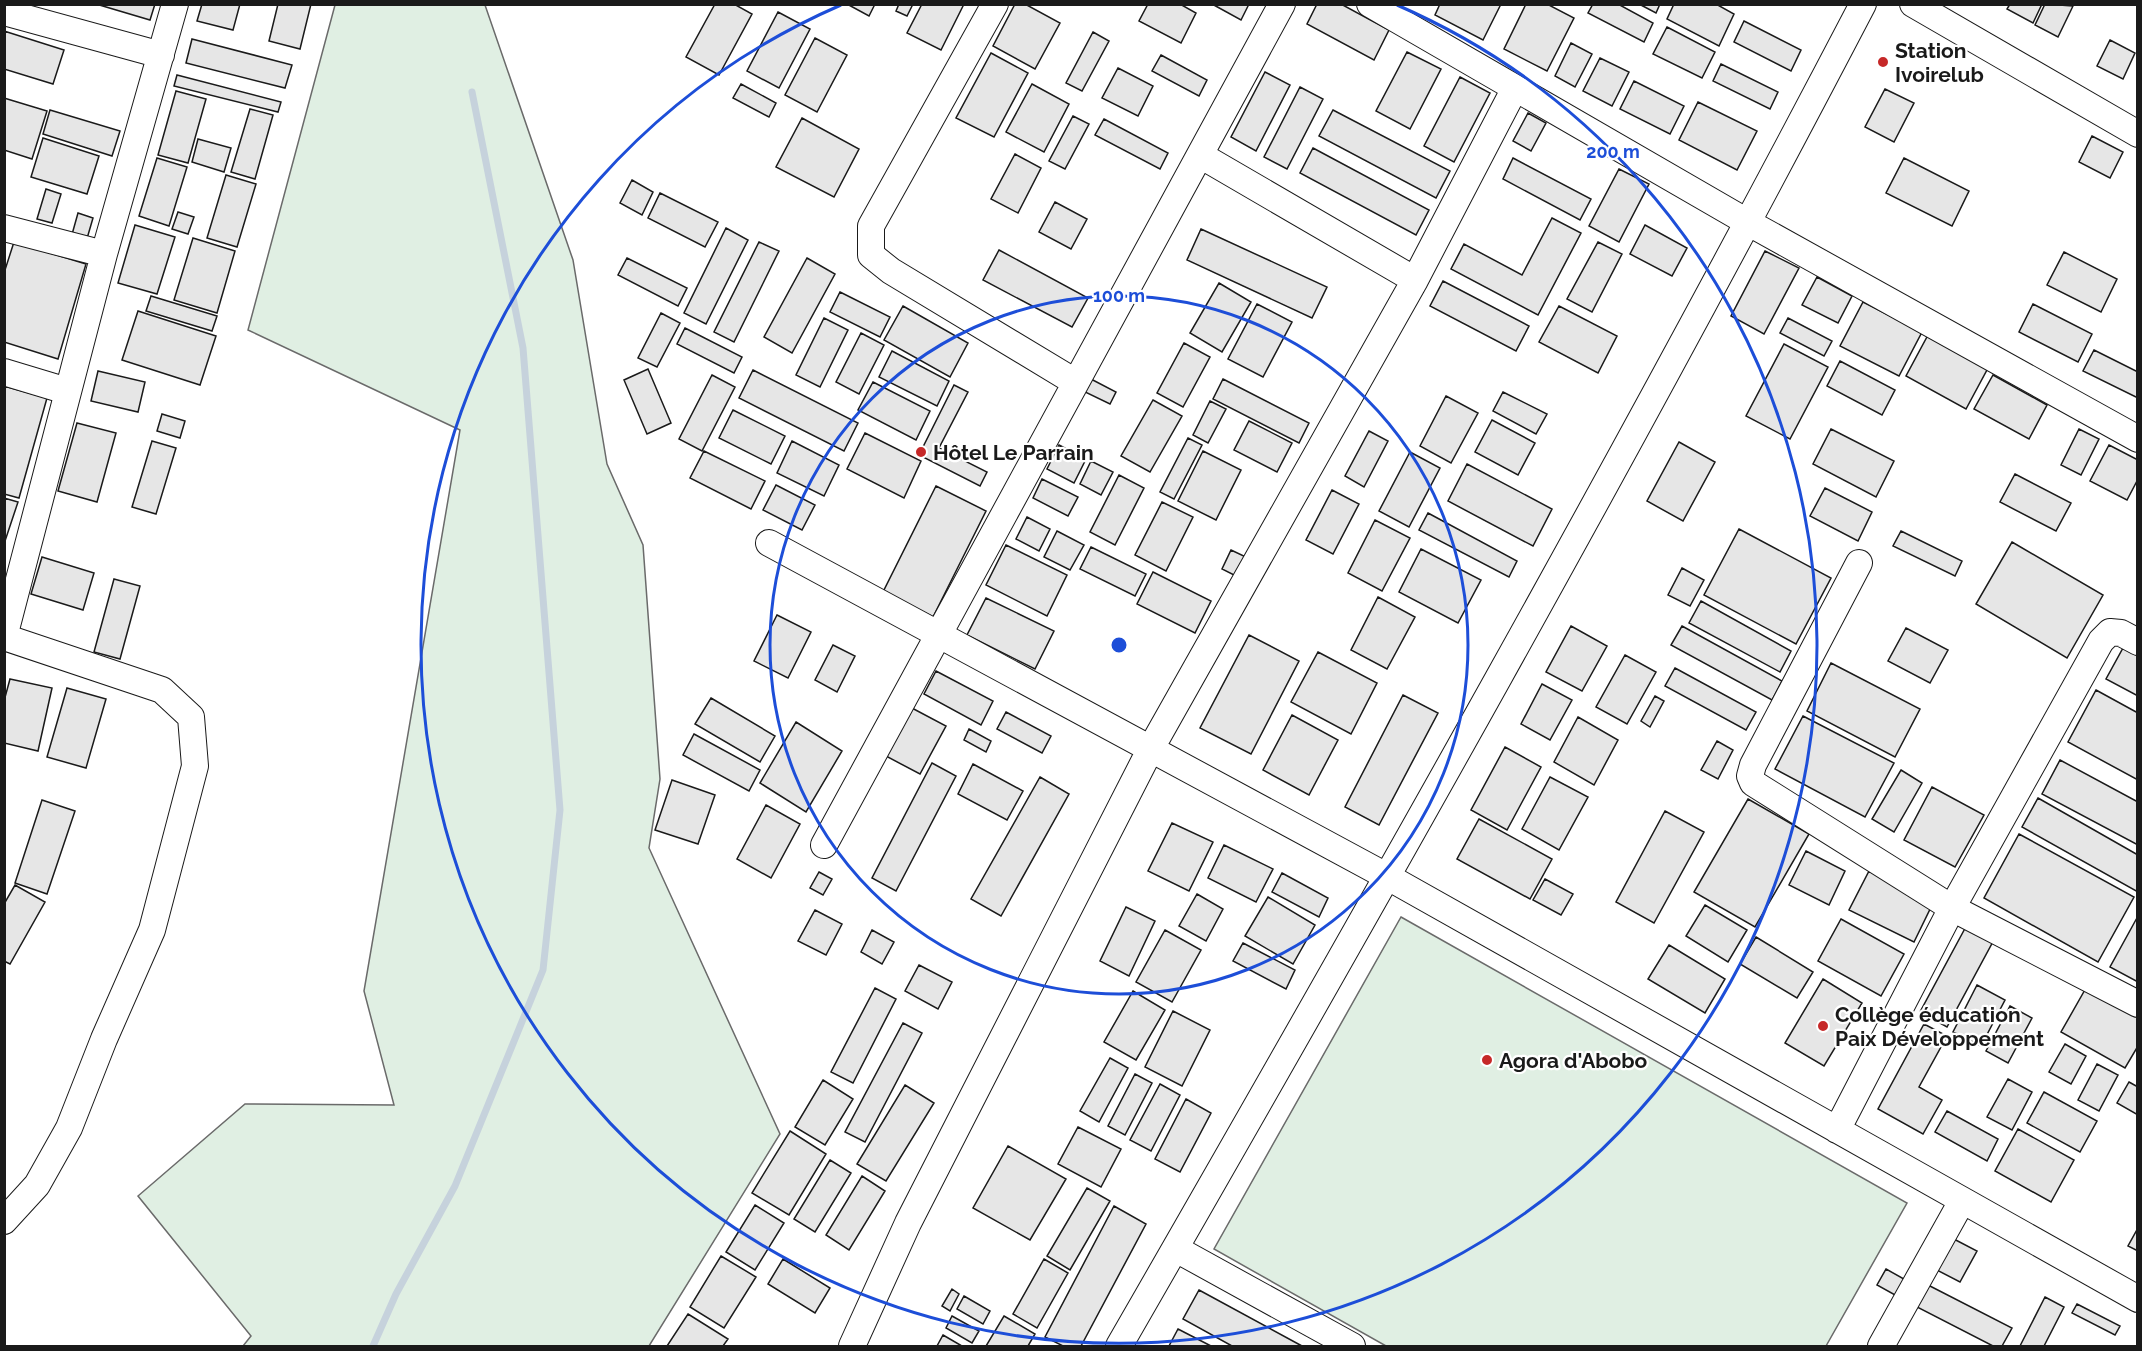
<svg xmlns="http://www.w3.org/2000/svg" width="2142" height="1351" font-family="Raleway,sans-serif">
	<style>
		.green { fill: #e0efe3; stroke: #6a6a6a; stroke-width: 1.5 }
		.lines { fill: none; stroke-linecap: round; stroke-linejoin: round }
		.stream { stroke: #c6d2dc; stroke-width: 7 }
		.building { fill: #e6e6e6; stroke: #1a1a1a; stroke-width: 1.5 }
		.minor-casing { stroke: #1a1a1a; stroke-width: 28 }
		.minor { stroke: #fff; stroke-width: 26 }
		.ring { fill: none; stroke: #1d4ed8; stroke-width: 3 }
		.poi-dot { fill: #c62828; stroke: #fff; stroke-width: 2 }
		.labels { text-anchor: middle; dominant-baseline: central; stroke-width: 4.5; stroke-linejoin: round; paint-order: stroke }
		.poi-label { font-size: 21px; font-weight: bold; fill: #1a1a1a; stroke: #fff; text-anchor: start }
		.centre { fill: #1d4ed8; stroke: #fff; stroke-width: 3 }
		.ring-label { font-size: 18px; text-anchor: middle; font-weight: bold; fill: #1d4ed8; stroke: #fff; stroke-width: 4.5; stroke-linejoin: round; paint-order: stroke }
	</style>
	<rect width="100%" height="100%" fill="#fff"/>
	<!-- green -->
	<path class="green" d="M335,5H485L573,260L607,464L643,545L660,779L649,848L780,1134L649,1346H243L251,1336L138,1196L245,1104L394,1105L364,991L460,430L248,330Z
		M1401,917L1907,1203L1826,1346H1386L1214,1249Z"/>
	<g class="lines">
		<!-- stream -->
		<path class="stream" d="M373,1346L396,1294L455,1186L543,970L560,810L523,348L472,92"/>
	</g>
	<!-- building -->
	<path class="building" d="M96,4H155L150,20Z
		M202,4H240L233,30L197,21Z
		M278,4H311L300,49L269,41Z
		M715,4H734L752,14L719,75L686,57Z
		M847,4H875L869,16Z
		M899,4H913L907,16L896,11Z
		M922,4H964L941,50L907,33Z
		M1015,4H1025L1060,23L1035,69L993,46Z
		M1148,4H1180L1196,13L1181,43L1139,21Z
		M1212,4H1249L1241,20Z
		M1317,4H1341L1389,30L1374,60L1307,24Z
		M1440,4H1501L1483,40L1435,15Z
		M1526,4H1547L1574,18L1547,71L1504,49Z
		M1593,4H1618L1653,23L1644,42L1588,13Z
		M1639,4H1660L1656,13Z
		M1674,4H1716L1734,14L1719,46L1667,19Z
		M2010,4H2042L2033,23L2007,9Z
		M2045,4L2073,6L2058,37L2035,25Z
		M778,12L810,29L779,88L747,71Z
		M1744,21L1801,50L1791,71L1734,42Z
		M1667,27L1715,52L1702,78L1653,54Z
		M4,31L64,50L53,84L4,69Z
		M1093,32L1109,41L1082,91L1066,83Z
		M815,38L847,55L817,112L785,95Z
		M192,39L292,65L285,88L186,63Z
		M2110,40L2135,53L2123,79L2097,66Z
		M1571,43L1592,54L1575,87L1555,76Z
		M1407,52L1441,69L1410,129L1376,111Z
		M991,53L1028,73L994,137L956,118Z
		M1161,55L1207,80L1199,96L1152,71Z
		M1600,58L1629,72L1612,106L1583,91Z
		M1721,64L1778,92L1770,109L1713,81Z
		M1118,68L1153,86L1138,116L1102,98Z
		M1265,72L1290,85L1256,151L1231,137Z
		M177,75L281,102L278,112L174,86Z
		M1460,77L1490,93L1454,162L1424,146Z
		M1634,81L1684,106L1670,134L1620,109Z
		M741,84L776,103L769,117L733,98Z
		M1032,84L1069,104L1044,152L1006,132Z
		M1300,87L1323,99L1287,169L1264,157Z
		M1885,89L1914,103L1894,142L1865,127Z
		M176,91L206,99L188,163L158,155Z
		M4,98L47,111L32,159L4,150Z
		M1698,102L1757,131L1737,170L1679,140Z
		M250,109L273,115L255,179L231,172Z
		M50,110L120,131L112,156L43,134Z
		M1333,110L1450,171L1436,198L1319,136Z
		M1528,113L1546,123L1531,151L1513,141Z
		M1073,116L1089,124L1065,169L1049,161Z
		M802,118L859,149L834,197L776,167Z
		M1104,119L1168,153L1160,169L1095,135Z
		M2092,136L2123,152L2110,178L2079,162Z
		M43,138L99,156L87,194L31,177Z
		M198,139L231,148L224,172L192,162Z
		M1313,148L1429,210L1416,235L1300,173Z
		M1015,154L1041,168L1018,213L991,199Z
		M157,158L187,167L169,226L139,216Z
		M1513,158L1591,199L1580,220L1503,179Z
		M1904,158L1969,191L1952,226L1886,193Z
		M1619,169L1649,184L1619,242L1589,226Z
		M226,175L256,184L237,247L207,238Z
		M632,180L653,192L642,215L620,203Z
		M46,189L61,194L52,223L37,219Z
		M660,193L718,222L705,247L648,218Z
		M1055,202L1087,219L1071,249L1039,232Z
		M178,212L194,217L188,234L172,229Z
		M78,213L93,218L86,242L71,238Z
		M1552,218L1581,233L1538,315L1451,269L1464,244L1522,275Z
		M135,225L175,237L157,294L118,283Z
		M1645,225L1687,248L1672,276L1630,254Z
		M726,228L748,240L706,324L684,313Z
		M1201,229L1327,287L1312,318L1187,260Z
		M193,238L235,251L217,313L174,300Z
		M14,242L86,264L58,359L4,342V273Z
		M759,242L779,251L734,342L714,332Z
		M1598,242L1622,254L1592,312L1567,299Z
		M999,250L1088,298L1072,327L983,280Z
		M1765,251L1799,268L1764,334L1731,316Z
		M2064,252L2117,279L2101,312L2047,285Z
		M627,258L687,288L678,306L618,275Z
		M807,258L835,274L792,353L764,337Z
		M1817,277L1852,296L1838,323L1802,305Z
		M1443,281L1529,326L1516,351L1430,306Z
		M1219,283L1251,302L1222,352L1190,333Z
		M840,292L890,317L880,337L830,312Z
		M151,296L217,316L212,331L146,311Z
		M1863,302L1922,332L1899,376L1840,346Z
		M1257,304L1292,322L1263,377L1228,359Z
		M2033,304L2092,334L2078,362L2019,332Z
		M903,306L968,343L950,377L884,340Z
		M1559,306L1617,336L1598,373L1539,342Z
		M138,311L216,336L200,385L122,360Z
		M661,313L680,323L657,367L638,358Z
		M824,318L848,330L820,387L796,375Z
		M1788,318L1832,341L1824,356L1780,333Z
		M685,328L742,357L734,373L677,344Z
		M861,333L884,345L859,394L836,382Z
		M1928,335L1988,368L1966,409L1906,376Z
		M1184,343L1210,357L1183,407L1157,393Z
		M1784,344L1828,367L1790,439L1746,416Z
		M2094,350L2138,372V398L2083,371Z
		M892,351L949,381L937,406L879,377Z
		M1840,361L1895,390L1882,415L1827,386Z
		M648,369L671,423L647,434L624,380Z
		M753,370L858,423L844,451L739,398Z
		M98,371L145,382L138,412L91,401Z
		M712,375L735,387L702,451L679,439Z
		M1993,375L2047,405L2029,439L1974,409Z
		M1089,378L1116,392L1110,404L1083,391Z
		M1223,379L1309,423L1299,443L1213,399Z
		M873,382L930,411L916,440L858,410Z
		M954,385L968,392L939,448L987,472L980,486L919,455Z
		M4,386L47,398L19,498L4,494Z
		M1503,392L1547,414L1536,434L1493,411Z
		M1446,396L1478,413L1451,463L1420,446Z
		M1153,400L1182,416L1150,472L1121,456Z
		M1210,401L1226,409L1208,443L1193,435Z
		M733,410L785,436L771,464L719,438Z
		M162,414L185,421L180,438L157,431Z
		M1492,420L1535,443L1518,475L1475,452Z
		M1249,421L1292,443L1277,472L1234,450Z
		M77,423L116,433L97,502L58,491Z
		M1831,429L1894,461L1876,497L1813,464Z
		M2079,429L2099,439L2081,475L2061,465Z
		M1369,431L1388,441L1364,487L1345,476Z
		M865,433L921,461L904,498L847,469Z
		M1188,438L1202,445L1174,499L1160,492Z
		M152,441L176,448L156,514L132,507Z
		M792,441L839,465L824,496L777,473Z
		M1679,442L1715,462L1683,521L1647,501Z
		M1059,445L1086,459L1074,483L1047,469Z
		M2109,445L2138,460V479L2127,500L2090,481Z
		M704,451L765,481L751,509L690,478Z
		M1203,451L1241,470L1216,520L1178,501Z
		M1410,452L1440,468L1409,527L1379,511Z
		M1091,461L1113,472L1101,495L1080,484Z
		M1467,464L1552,509L1533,546L1448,501Z
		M2015,474L2071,503L2056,531L2000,502Z
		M1119,475L1144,488L1115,545L1090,532Z
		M1042,479L1078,497L1068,516L1033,498Z
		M776,485L815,505L802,530L763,510Z
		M936,486L986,511L933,617L883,592Z
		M1825,488L1872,512L1858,541L1810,516Z
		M1332,490L1359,504L1333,554L1306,540Z
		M4,498L18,502L4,544Z
		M1162,502L1193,517L1166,571L1135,555Z
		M1428,513L1517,561L1509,577L1419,530Z
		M1027,517L1050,529L1039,551L1016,539Z
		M1375,520L1410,538L1382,591L1348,573Z
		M1739,529L1831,578L1796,644L1704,595Z
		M1057,531L1084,545L1070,570L1044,557Z
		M1901,531L1962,561L1955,576L1893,546Z
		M2012,542L2103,595L2067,658L1976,604Z
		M1006,545L1067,575L1047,616L986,585Z
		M1091,547L1146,574L1135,596L1080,569Z
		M1421,549L1481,580L1458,623L1399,592Z
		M1231,550L1246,557L1236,576L1222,569Z
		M42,557L94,573L83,610L31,594Z
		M1682,568L1704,580L1690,606L1668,595Z
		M1153,572L1211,601L1195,633L1137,604Z
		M114,579L140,586L120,659L94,652Z
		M1378,597L1415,617L1387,669L1351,650Z
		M986,598L1054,631L1035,669L967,635Z
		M1701,601L1791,651L1780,672L1689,623Z
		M777,615L811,632L788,678L754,661Z
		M1571,626L1607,646L1582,691L1546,672Z
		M1682,626L1782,681L1772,700L1671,645Z
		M1906,628L1948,650L1930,683L1888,661Z
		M1249,635L1299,661L1251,754L1200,728Z
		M833,645L855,656L837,692L815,680Z
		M2123,648L2138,656V696L2106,679Z
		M1318,652L1377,683L1351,734L1291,702Z
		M1625,655L1656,672L1627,724L1596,707Z
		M1831,663L1920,709L1895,757L1807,711Z
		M1675,668L1756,712L1746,730L1665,686Z
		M936,671L993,701L981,725L924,694Z
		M10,679L52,688L38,751L4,743V701Z
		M1542,684L1572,700L1550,740L1521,724Z
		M67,688L106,699L86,768L47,757Z
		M2096,690L2138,713V780L2068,742Z
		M1403,695L1438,713L1379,825L1345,807Z
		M1655,696L1664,701L1650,727L1641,721Z
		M711,698L775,736L760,762L695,724Z
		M910,707L946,726L920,774L884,755Z
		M1006,712L1051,736L1042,753L997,729Z
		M1292,715L1338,740L1309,795L1263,770Z
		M1803,716L1894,763L1865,817L1775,769Z
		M1578,717L1618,740L1594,785L1554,762Z
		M796,722L842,751L806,812L760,783Z
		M969,729L991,741L986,752L964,740Z
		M694,734L760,770L749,791L683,755Z
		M1717,741L1733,750L1718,779L1701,770Z
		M1505,747L1541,767L1507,830L1471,810Z
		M2060,760L2138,802V845L2042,794Z
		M932,763L956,776L896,891L872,878Z
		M973,764L1023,791L1007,820L958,794Z
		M1901,770L1922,783L1894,832L1872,819Z
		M1040,777L1069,794L1001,916L971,899Z
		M1550,777L1588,797L1559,850L1522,829Z
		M672,780L715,795L698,844L655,830Z
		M1932,787L1984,815L1955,867L1904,840Z
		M2038,798L2138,855V892L2022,827Z
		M1748,799L1809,834L1755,927L1694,892Z
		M42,800L75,811L47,894L15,883Z
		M766,805L800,824L771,878L737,859Z
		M1665,811L1704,832L1654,923L1616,902Z
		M1479,819L1552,859L1530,899L1457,859Z
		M1172,823L1213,842L1189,891L1148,871Z
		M2019,834L2134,897L2098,962L1984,898Z
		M1224,845L1273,869L1256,902L1208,878Z
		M1806,851L1845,871L1829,905L1789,885Z
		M1869,871L1933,903L1914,942L1849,910Z
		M819,872L832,879L823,895L810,888Z
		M1282,873L1328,898L1319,917L1272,892Z
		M1545,879L1573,894L1561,915L1533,900Z
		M15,885L45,902L10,964L4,961V904Z
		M1197,894L1223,909L1206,941L1179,926Z
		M1268,897L1315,925L1293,964L1245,936Z
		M1705,905L1747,930L1728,962L1686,936Z
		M1126,907L1155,921L1129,976L1100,961Z
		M815,910L842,924L826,955L798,941Z
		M2138,916V982L2110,967Z
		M1841,919L1904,954L1881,996L1818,961Z
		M1969,921L1996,936L1947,1027L1920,1012Z
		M872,930L894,942L882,964L861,952Z
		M1165,930L1201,950L1172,1002L1136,982Z
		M1756,937L1813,972L1797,998L1740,964Z
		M1243,943L1295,970L1286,989L1233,961Z
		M1669,945L1725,979L1705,1013L1648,979Z
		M919,965L952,982L938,1009L905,991Z
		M1823,979L1862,1003L1824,1066L1785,1043Z
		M1977,985L2005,1000L1981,1046L1953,1032Z
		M875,988L896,999L853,1083L831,1072Z
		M2086,988L2138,1017V1046L2125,1068L2061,1032Z
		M1133,991L1165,1010L1136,1060L1104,1042Z
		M2010,1006L2032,1018L2008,1063L1986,1051Z
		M1173,1011L1210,1030L1182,1086L1145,1067Z
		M903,1023L922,1033L865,1142L845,1132Z
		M1924,1024L1947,1036L1919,1087L1942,1100L1923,1134L1878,1109Z
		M2065,1044L2086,1056L2071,1084L2049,1072Z
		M1110,1058L1128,1068L1099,1122L1080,1111Z
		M2097,1064L2118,1075L2099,1111L2078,1100Z
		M1135,1074L1152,1083L1125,1135L1108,1126Z
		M2008,1079L2032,1092L2012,1130L1987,1117Z
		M823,1080L853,1099L825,1145L795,1127Z
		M2129,1082L2138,1087V1115L2117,1103Z
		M1160,1084L1180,1095L1151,1151L1130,1140Z
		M905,1085L934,1103L886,1181L857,1164Z
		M2044,1092L2097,1121L2080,1152L2027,1123Z
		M1186,1099L1211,1113L1180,1172L1155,1159Z
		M1947,1111L1998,1139L1987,1161L1935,1132Z
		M1078,1127L1121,1149L1101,1187L1058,1164Z
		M2018,1129L2074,1160L2051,1202L1995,1171Z
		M790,1131L826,1154L789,1215L752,1193Z
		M1008,1146L1066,1179L1030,1240L973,1208Z
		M830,1160L851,1173L815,1232L794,1219Z
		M862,1176L885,1191L849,1250L826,1235Z
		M1087,1188L1110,1201L1070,1270L1047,1256Z
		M755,1205L784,1223L755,1270L726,1252Z
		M1114,1206L1146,1224L1081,1346H1063L1045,1337Z
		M2138,1228V1251L2128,1246Z
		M1950,1237L1977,1251L1960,1282L1933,1268Z
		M721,1256L756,1277L724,1328L690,1307Z
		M783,1259L830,1288L815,1313L768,1284Z
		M1044,1259L1068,1273L1037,1328L1013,1314Z
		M1886,1269L1904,1279L1895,1295L1877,1285Z
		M1928,1285L2012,1328L2002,1346H1993L1917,1307Z
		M952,1289L959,1294L950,1311L942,1306Z
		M1199,1290L1302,1346H1232L1183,1319Z
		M964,1296L990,1311L983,1324L957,1309Z
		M2045,1297L2064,1307L2044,1346H2020Z
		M2077,1304L2120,1326L2115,1335L2072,1313Z
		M688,1314L728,1339L723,1346H667Z
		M952,1316L979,1331L972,1343L946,1328Z
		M1004,1316L1035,1334L1028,1346H986Z
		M1178,1329L1211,1346H1169Z
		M943,1335L962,1346H937Z"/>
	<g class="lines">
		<!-- minor casing -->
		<g class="minor-casing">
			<path id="minor" d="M995,4L871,226V255L891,271L1075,382
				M1370,4L1749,223L2138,439
				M1913,4L2138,134
				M4,12L161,55
				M1200,155L1415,280
				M4,228L104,254
				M4,372L67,391
				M769,543L1388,877L2138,1299
				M1859,563L1753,765L1750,776L1753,783L1952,908L2138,1004
				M824,845L1282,4
				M1837,1130L1952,908L2101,641L2110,632L2121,633L2138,642
				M4,1221L37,1185L69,1128L104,1039L152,930L195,766L191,717L162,690L4,637L104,254L175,4
				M1176,1249L1352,1346
				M852,1346L908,1223L1150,750L1415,280L1514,90
				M1119,1346C1374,903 1626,458 1863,4
				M1881,1346L1962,1201"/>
		</g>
		<!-- minor -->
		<use href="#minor" class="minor"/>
	</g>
	<!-- distance rings -->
	<g class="ring">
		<circle cx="1119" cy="645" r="349"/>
		<path d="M1397 5A698 698 0 1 1 841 5"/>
	</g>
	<!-- markers -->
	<g class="poi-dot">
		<circle cx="1883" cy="62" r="6"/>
		<circle cx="921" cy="452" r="6"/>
		<circle cx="1823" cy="1026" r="6"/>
		<circle cx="1487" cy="1060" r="6"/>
	</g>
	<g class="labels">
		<!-- poi labels -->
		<g class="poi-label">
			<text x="1895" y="50">Station<tspan x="1895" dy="24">Ivoirelub</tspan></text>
			<text x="933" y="452">Hôtel Le Parrain</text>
			<text x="1835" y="1014">Collège éducation<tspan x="1835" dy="24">Paix Développement</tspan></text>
			<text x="1499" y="1060">Agora d'Abobo</text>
		</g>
	</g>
	<circle cx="1119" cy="645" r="9" class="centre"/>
	<g class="ring-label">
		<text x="1613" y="158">200 m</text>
		<text x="1119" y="302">100 m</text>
	</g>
	<!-- border -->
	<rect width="2142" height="1351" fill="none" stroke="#1a1a1a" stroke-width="12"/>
</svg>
